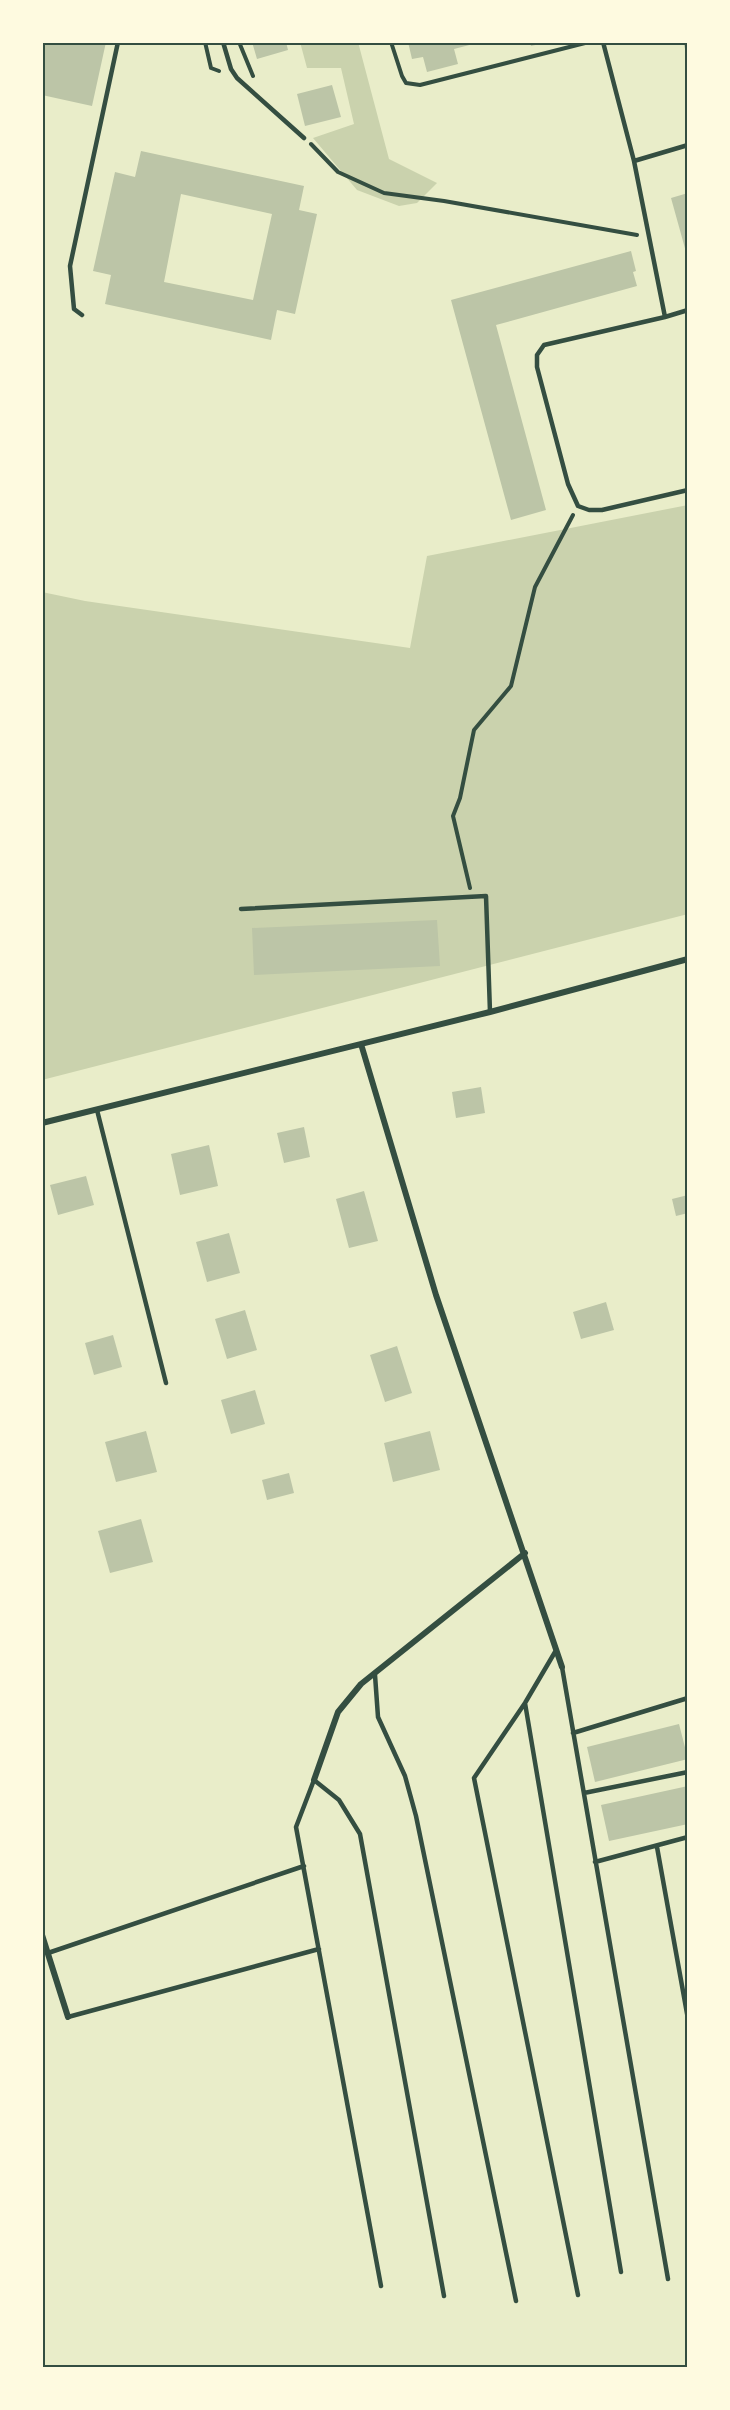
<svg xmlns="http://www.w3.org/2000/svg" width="730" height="2410" font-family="'Fira Sans',sans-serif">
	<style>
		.green { fill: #cad2ad }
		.building { fill: #bcc5a7; fill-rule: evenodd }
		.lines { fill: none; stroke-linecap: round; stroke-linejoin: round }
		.path { stroke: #344e41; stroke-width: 4 }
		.service { stroke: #344e41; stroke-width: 4.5 }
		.minor { stroke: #344e41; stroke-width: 6 }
		.neatline { fill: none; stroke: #344e41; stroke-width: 2 }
	</style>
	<rect width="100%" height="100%" fill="#e9edc9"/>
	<!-- green -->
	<path class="green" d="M300,42H358L389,159L437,183L417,203L399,206L357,190L313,138L354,124L341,68H307Z
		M688,505V914L42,1080V592L85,601L410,648L427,556Z"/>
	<!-- building -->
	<path class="building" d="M42,42H106L92,106L42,95Z
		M252,42H286L288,50L257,59Z
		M408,42H477V43L454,49L458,64L427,72L423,57L412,59Z
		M530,42H544V43L531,46Z
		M683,42H688V56H687Z
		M332,85L341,117L305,126L297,94Z
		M141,151L304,186L299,210L317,214L295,314L277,310L271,340L105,304L111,275L93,271L115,172L135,177ZM181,194L272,214L253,300L164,282Z
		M688,193V251L686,252L671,198Z
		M631,251L636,271L633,272L637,286L496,325L546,510L511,520L451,300Z
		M437,920L440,966L254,975L252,928Z
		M481,1087L485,1113L456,1118L452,1092Z
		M304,1127L310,1157L284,1163L277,1133Z
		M209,1145L218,1186L180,1195L171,1154Z
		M86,1176L94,1205L58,1215L50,1185Z
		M364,1191L378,1241L349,1248L336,1199Z
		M688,1195V1213L676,1216L672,1199Z
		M229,1233L240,1273L207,1282L196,1242Z
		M606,1302L614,1330L581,1339L573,1312Z
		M245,1310L257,1350L227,1359L215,1319Z
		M113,1335L122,1367L94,1375L85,1343Z
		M397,1346L412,1393L385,1402L370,1355Z
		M255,1390L265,1424L231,1434L221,1400Z
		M146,1431L157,1472L116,1482L105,1442Z
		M430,1431L440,1470L393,1482L384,1443Z
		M289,1473L294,1493L267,1500L262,1480Z
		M141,1519L153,1562L110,1573L98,1531Z
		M679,1724L688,1759L595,1782L587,1747Z
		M688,1786V1824L609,1841L601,1805Z"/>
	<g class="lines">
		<!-- path -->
		<path class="path" d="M205,42L211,68L219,71
			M239,42L253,76
			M391,42L402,76L406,83L420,85L589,42
			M311,144L338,172L384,193L444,201L637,235
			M470,888L453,816L460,798L474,730L511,686L535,587L573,515"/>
		<!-- service -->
		<path class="service" d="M223,42L231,69L237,78L304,138
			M603,42L634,161
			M688,145L634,161L665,317L544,345L537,355V367L568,484L578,506L589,510H602L688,490
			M82,315L74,309L70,266L118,42
			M665,317L688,310
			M241,909L486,896L490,1012
			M97,1110L166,1383
			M555,1652L525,1703L474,1778L578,2295
			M562,1667L668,2279
			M375,1675L378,1717L405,1776L416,1816L516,2301
			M525,1703L621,2272
			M573,1733L688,1698
			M584,1793L688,1772
			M657,1847L688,2019
			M595,1862L688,1837
			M48,1953L304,1866
			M68,2017L319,1949
			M381,2286L296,1827L314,1780L339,1800L360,1834L444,2296"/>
		<!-- minor -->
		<path class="minor" d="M361,1044L436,1295L562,1667
			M42,1123L490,1012L688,959
			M314,1780L338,1712L361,1684L525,1553
			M42,1935L68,2017"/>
	</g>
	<!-- border -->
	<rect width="730" height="2410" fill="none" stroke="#fefae0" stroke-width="87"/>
	<rect x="44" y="44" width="642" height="2322" class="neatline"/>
</svg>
